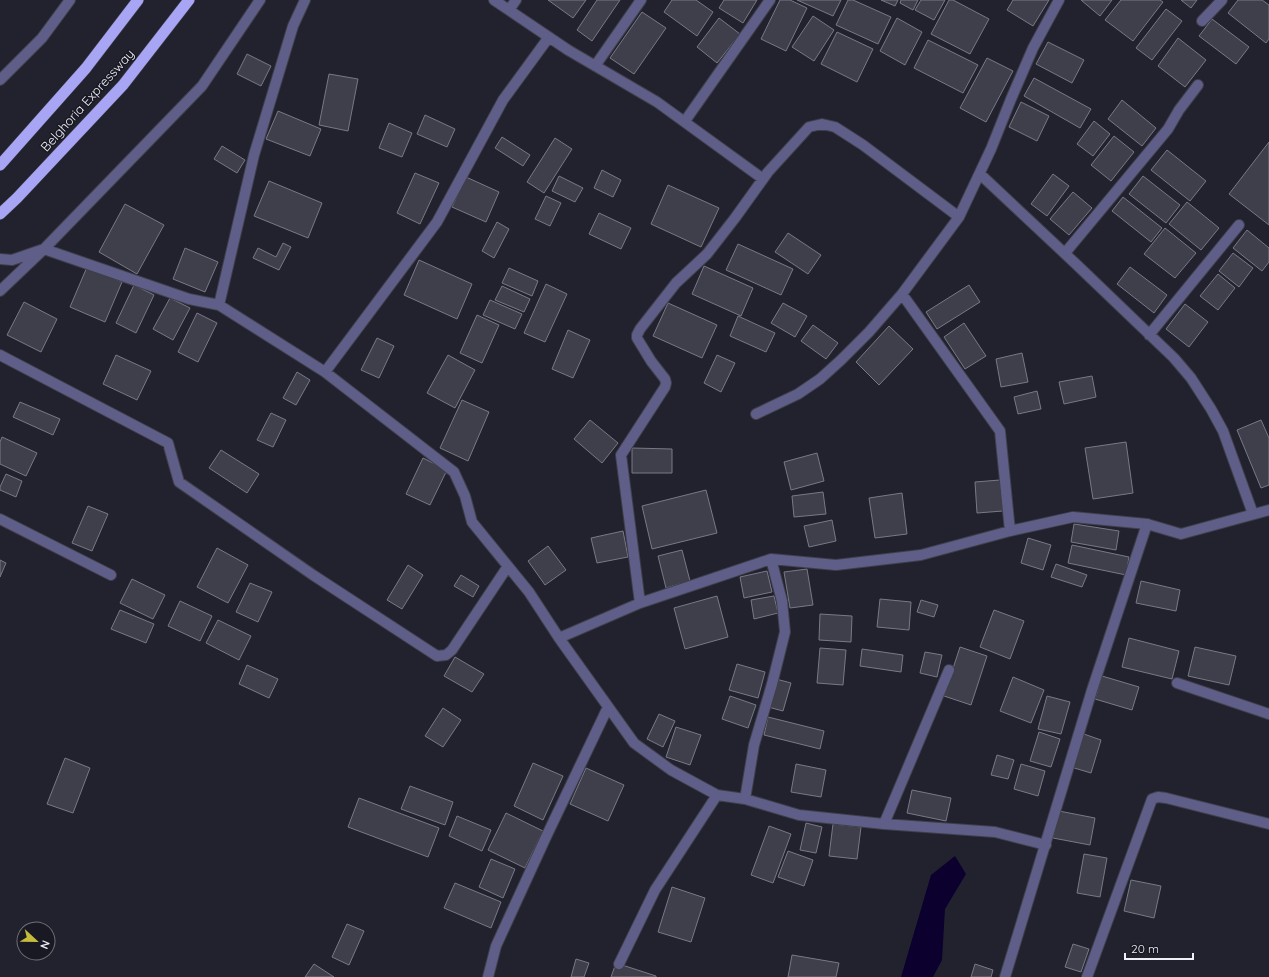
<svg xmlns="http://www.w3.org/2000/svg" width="1269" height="977" font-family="Quicksand,sans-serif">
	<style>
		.water { fill: #0b002e }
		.building { fill: #3f3f4c; stroke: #787987 }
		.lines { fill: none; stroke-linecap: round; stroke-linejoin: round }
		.minor-casing { stroke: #3f3f4a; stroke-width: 12 }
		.tertiary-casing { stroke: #3f3f4a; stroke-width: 12 }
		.trunk-casing { stroke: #3f3f4a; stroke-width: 12 }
		.minor { stroke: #5f5e89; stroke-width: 10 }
		.tertiary { stroke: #5f5e89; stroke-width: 10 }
		.trunk { stroke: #a8a5f4; stroke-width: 11 }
		.labels { text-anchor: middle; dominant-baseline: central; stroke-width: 3; stroke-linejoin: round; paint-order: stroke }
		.street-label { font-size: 13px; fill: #efeff7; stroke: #191924 }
	</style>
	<rect width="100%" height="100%" fill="#22222e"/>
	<!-- water -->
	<path class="water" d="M955,856L966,874L945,909L942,960L933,977H901L931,875Z"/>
	<!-- building -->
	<path class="building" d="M548,0H586L573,18Z
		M597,0H620L592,41L577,30Z
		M672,0H696L713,12L697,36L664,12Z
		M724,0H757L743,23L719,8Z
		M780,0H790L807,8L786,51L761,39Z
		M797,0H841L833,16Z
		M848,0H853L891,17L878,44L836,25Z
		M881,0H898L895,6Z
		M901,0H918L913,10L900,3Z
		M921,0H945L934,20L915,10Z
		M949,0H953L989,19L970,54L931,34Z
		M1013,0H1049L1033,26L1007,10Z
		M1081,0H1112L1100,16Z
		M1121,0H1160L1163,2L1133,41L1105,20Z
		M1181,0H1197L1191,8Z
		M1238,0H1262L1269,5V39L1266,43L1228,13Z
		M1166,9L1182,21L1152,60L1136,48Z
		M642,12L666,28L634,74L610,58Z
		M813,16L834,30L814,61L792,47Z
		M719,18L740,34L717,63L697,47Z
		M897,18L922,32L905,65L880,51Z
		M1212,19L1249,47L1236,64L1199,36Z
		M837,32L873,49L857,82L821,64Z
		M1178,38L1206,60L1185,87L1158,66Z
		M928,40L978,65L963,93L914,68Z
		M1048,42L1084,60L1072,83L1036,64Z
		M247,54L271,66L261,86L237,74Z
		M987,58L1013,71L986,122L960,108Z
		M329,74L358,79L348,131L319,125Z
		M1034,78L1091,109L1080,128L1024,96Z
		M1122,100L1156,128L1142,146L1108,119Z
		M1021,102L1049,116L1037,141L1009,127Z
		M278,111L321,129L310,156L266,139Z
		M425,115L455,129L447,147L417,134Z
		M1094,121L1110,134L1093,156L1077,144Z
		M389,123L412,133L402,157L379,148Z
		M1114,136L1134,152L1111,181L1091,165Z
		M502,137L530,155L523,166L495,148Z
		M555,138L572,149L544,193L527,182Z
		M1269,142V225L1229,194Z
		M222,146L245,160L237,173L214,159Z
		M1167,150L1206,181L1190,201L1151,170Z
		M602,170L621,180L613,197L594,188Z
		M415,173L439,183L420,224L397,213Z
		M1053,174L1069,186L1047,216L1031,204Z
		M559,176L583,188L575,202L552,191Z
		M1143,176L1180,205L1166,223L1129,194Z
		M466,177L499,192L486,222L452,207Z
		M269,181L322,203L308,238L254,216Z
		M668,185L719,208L701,247L651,224Z
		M1073,192L1092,208L1069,235L1050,219Z
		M546,196L561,203L550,226L535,219Z
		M1123,197L1162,228L1151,242L1112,211Z
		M1187,202L1219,228L1201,250L1169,224Z
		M125,204L164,225L137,274L99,252Z
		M599,213L631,228L621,249L589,234Z
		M497,222L509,229L494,258L482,251Z
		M1165,228L1196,253L1175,278L1144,254Z
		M1247,230L1269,248V262L1262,271L1233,248Z
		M788,233L821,255L808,274L775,252Z
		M283,243L291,247L279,270L253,258L258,248L276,257Z
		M738,244L793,269L781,295L726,270Z
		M185,248L218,262L205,292L173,279Z
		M1233,253L1253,268L1239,287L1219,271Z
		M419,260L472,284L457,319L404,295Z
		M704,266L753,288L741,316L692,294Z
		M87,267L122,282L105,322L70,307Z
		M1130,267L1167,295L1154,313L1117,284Z
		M509,268L538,281L532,296L502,283Z
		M1218,274L1235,288L1218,310L1200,296Z
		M546,284L567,294L545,342L524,333Z
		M134,285L154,295L136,333L116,323Z
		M969,285L980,302L937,329L926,312Z
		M502,286L530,299L524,312L495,300Z
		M170,298L190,308L173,340L153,329Z
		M490,300L522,314L515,329L483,315Z
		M24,302L57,319L41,352L7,335Z
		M668,303L717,325L702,358L653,336Z
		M783,303L807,316L795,337L771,323Z
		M1185,304L1208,322L1189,347L1166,329Z
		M197,313L217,323L198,362L178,352Z
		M477,315L499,325L482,363L460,353Z
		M738,316L775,333L766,352L730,336Z
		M964,323L986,356L965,369L944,337Z
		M813,325L838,343L826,359L801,341Z
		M889,326L913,349L879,385L856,362Z
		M568,330L590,340L573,378L552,369Z
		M377,338L394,346L379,378L361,370Z
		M1022,353L1028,382L1001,387L996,359Z
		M116,355L151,371L137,400L103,384Z
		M448,355L475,370L455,408L427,393Z
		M717,355L735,363L721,392L704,383Z
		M297,372L310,380L296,405L283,398Z
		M1092,376L1096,397L1064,404L1059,382Z
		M1037,391L1041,409L1018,414L1014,397Z
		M462,400L489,412L468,461L440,448Z
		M20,402L60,419L53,435L13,417Z
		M271,413L286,420L273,447L257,440Z
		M590,420L618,443L602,463L574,439Z
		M1261,420L1269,438V485L1261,488L1237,430Z
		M2,437L37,453L26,476L0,464V442Z
		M1126,442L1133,493L1093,499L1085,448Z
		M632,448L672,449V473H632Z
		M221,450L259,474L247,493L209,468Z
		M817,453L824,481L791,490L784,462Z
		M423,458L447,470L430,505L406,494Z
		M6,474L22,481L16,497L0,490V487Z
		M1000,480L1003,511L977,513L975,482Z
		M706,490L717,533L652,549L642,506Z
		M823,492L826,514L794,517L792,496Z
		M902,493L907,534L875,538L869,498Z
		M88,506L108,514L92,551L72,543Z
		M832,520L836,541L809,547L804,526Z
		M1074,524L1119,531L1116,550L1071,542Z
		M623,531L628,557L597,563L591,538Z
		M1028,538L1051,545L1043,570L1021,563Z
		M1072,545L1129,557L1126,575L1068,563Z
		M548,546L566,570L545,585L528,561Z
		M217,548L248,565L228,603L197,587Z
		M682,550L690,581L666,588L658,556Z
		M0,560L6,563L0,577Z
		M1056,564L1087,575L1082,587L1051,577Z
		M408,565L423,575L402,609L387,600Z
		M807,569L813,605L790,608L784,572Z
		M767,571L772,592L744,598L740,577Z
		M461,575L479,586L473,597L454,586Z
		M132,579L165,595L153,619L120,603Z
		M1141,581L1180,590L1176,611L1136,603Z
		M250,583L272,592L258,622L236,612Z
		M717,596L728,637L685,649L674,608Z
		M774,596L778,613L754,619L751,600Z
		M880,599L911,602L909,630L877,627Z
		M921,600L938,605L934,617L917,612Z
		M180,601L212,616L200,641L168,626Z
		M120,610L154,624L146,643L111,629Z
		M994,610L1024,621L1010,659L980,647Z
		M820,614L852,616L851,642L819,640Z
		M218,620L251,636L239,660L206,643Z
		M1129,638L1179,651L1172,679L1122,667Z
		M960,647L987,656L971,705L944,696Z
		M1195,647L1236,656L1229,685L1188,676Z
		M820,648L846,650L843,685L817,683Z
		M862,649L903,655L901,672L860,666Z
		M925,652L942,655L937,677L920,673Z
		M455,657L484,674L472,692L444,676Z
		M737,664L765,672L758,698L729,690Z
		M247,665L278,679L269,698L239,684Z
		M1102,676L1139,687L1132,710L1095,699Z
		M1013,677L1044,690L1031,723L1000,711Z
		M776,679L791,683L783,711L768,707Z
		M730,696L756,705L748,728L722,719Z
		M1047,696L1070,702L1061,734L1038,729Z
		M443,708L461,720L443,747L425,736Z
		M659,714L675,721L663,747L647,739Z
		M768,717L824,731L820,749L764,735Z
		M676,727L701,735L690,765L666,757Z
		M1039,732L1060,739L1051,767L1030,761Z
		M1081,733L1101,740L1091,773L1071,767Z
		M997,755L1014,760L1008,779L991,775Z
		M65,758L90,768L73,813L47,804Z
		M533,763L563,776L543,820L514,806Z
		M796,764L826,770L821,797L791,792Z
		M1021,764L1045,771L1038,796L1014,789Z
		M586,768L624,785L608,821L570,804Z
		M410,786L453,802L445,825L401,809Z
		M912,790L951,798L946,821L907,813Z
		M359,798L439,828L428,857L348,827Z
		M1059,811L1095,818L1090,845L1053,838Z
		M506,813L543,831L525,868L488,850Z
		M457,816L491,830L482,851L449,836Z
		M806,823L822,827L816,853L800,850Z
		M833,824L861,827L857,859L829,856Z
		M769,826L791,834L773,883L751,875Z
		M788,851L813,860L804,886L778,877Z
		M1084,854L1107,858L1100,897L1077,893Z
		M491,859L515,869L503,898L479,887Z
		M1131,880L1161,886L1154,918L1124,911Z
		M455,883L501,902L491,928L444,908Z
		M672,887L705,898L691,942L658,932Z
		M347,924L364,931L349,965L332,957Z
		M1073,944L1089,949L1081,972L1065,967Z
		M792,955L839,963L836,977H788Z
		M576,959L589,963L584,977H571Z
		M616,963L656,976V977H611Z
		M314,964L334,977H305Z
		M975,964L993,970L991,977H971Z"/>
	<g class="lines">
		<!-- minor casing -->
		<g class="minor-casing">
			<path id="minor" d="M494,0L568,50L657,102L763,179
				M509,10L516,0
				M1202,21L1222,0
				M595,66L641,0
				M0,80L42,38L70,0
				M685,121L770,0
				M980,174L1077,265L1174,358L1191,378L1211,409L1223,431L1253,514
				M1065,253L1168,129L1179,110L1198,85
				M0,259L12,260L44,249L189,299L219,305L325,372L454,472L465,496L472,522L529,592L559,638L634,743L671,770L717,795L745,799L799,815L884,824L995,832L1046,845
				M0,291L44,249L202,86L260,0
				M902,294L1000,431L1010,531
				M219,305L254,155L293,26L305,0
				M1149,335L1239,225
				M0,355L168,443L179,482L313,575L437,656L446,655L452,650L508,566
				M325,372L437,222L503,100L549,37
				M756,414L798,394L820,379L841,360L869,332L902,294L959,217L991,149L1011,99L1033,48L1059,0
				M0,519L111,575
				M640,603L621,455L665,387L666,383L665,379L651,361L637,338V335L640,329L676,283L707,254L735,218L768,172L809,127L822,124L835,127L863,145L959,217
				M559,638L640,603L771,559L836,565L921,555L1010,531L1073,517L1147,524
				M1177,683L1269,714
				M745,799L754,745L772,684L785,632L782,601L771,559
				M884,824L949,670
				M619,964L655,890L717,795
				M488,977L496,946L546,837L608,707
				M1087,977L1152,799L1158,797L1166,798L1269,824"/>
		</g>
		<!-- tertiary casing -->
		<g class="tertiary-casing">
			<path id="tertiary" d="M1005,977L1092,690L1147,524L1181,534L1269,510"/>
		</g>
		<!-- trunk casing -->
		<g class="trunk-casing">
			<path id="trunk" d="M0,165L86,68L138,0
				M0,214L17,198L123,85L189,0"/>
		</g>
		<!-- minor -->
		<use href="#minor" class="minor"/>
		<!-- tertiary -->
		<use href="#tertiary" class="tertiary"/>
		<!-- trunk -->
		<use href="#trunk" class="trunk"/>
	</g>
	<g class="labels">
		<!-- street labels -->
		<g class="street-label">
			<text transform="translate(87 100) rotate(-48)">Belghoria Expressway</text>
		</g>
	</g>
	<!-- north arrow -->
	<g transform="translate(36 941) rotate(112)"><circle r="19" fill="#191924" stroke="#6f6f78"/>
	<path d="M0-3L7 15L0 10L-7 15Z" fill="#c6bc3c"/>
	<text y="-6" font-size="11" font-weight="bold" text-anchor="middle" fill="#efeff7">N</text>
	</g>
	<!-- scale -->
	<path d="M1125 953v6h68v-6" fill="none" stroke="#efeff7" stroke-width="2"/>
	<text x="1131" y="953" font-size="12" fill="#efeff7" stroke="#191924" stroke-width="3" paint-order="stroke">20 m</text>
</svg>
